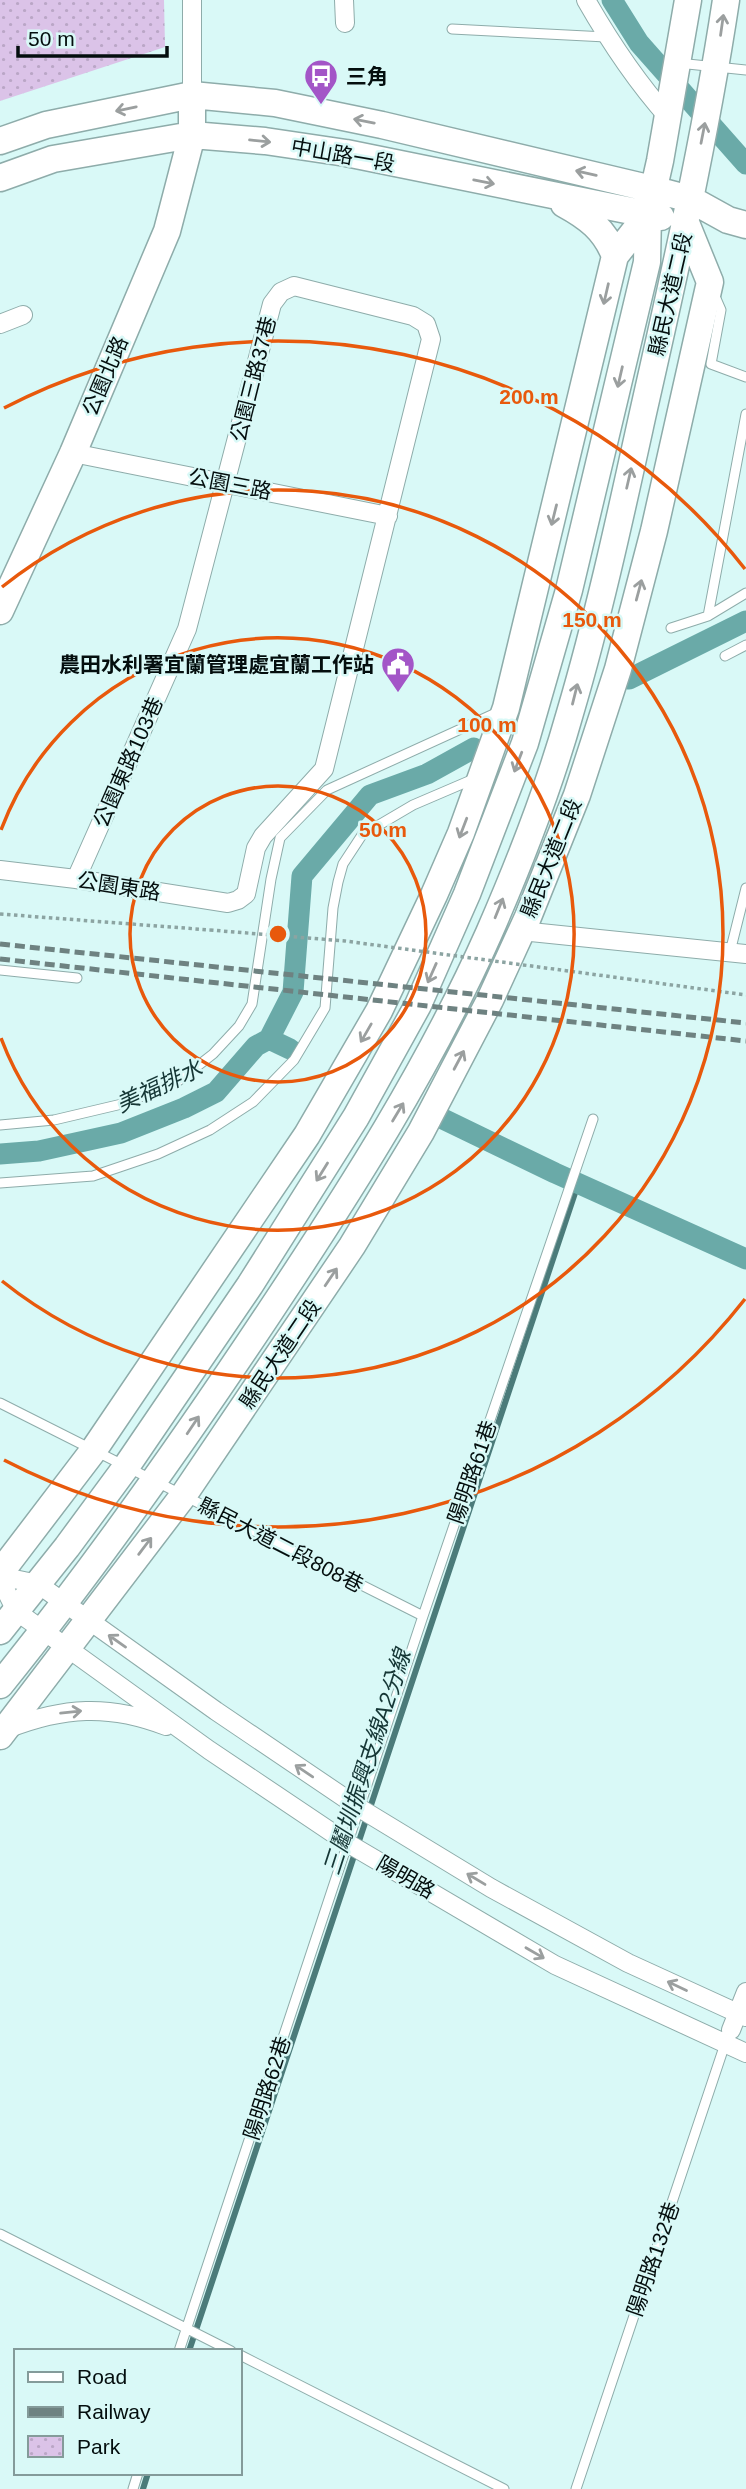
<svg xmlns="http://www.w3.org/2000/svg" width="746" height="2489" font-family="Arial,'Noto Sans TC',sans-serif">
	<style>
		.park { fill: url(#park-dots) }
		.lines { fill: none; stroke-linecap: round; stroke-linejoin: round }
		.stream { stroke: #4b7b7a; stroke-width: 6 }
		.canal { stroke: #6aaaa8; stroke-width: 21 }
		.lane-casing { stroke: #8eacaa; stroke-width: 11 }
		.street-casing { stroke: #8eacaa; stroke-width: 20 }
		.secondary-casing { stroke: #8eacaa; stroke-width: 29 }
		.path { stroke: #8ca4a2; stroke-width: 3.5; stroke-dasharray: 3.5 3.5; stroke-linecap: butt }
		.lane { stroke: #fff; stroke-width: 9 }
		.street { stroke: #fff; stroke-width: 18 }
		.secondary { stroke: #fff; stroke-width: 26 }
		.rail { stroke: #6e8281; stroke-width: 5; stroke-dasharray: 10 5; stroke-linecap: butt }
		.path-bridge { stroke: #8ca4a2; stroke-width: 3.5; stroke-dasharray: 3.5 3.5; stroke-linecap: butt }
		.oneway { stroke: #9b9f9f }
		.ring { fill: none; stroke: #e8590c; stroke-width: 3.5 }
		.labels { text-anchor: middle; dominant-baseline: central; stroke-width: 5; stroke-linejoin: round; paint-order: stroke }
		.poi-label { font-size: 21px; font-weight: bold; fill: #040e0e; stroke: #d9f9f7; text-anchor: start }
		.street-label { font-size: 21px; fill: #040e0e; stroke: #d9f9f7 }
		.water-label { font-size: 23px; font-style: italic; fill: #153635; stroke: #d9f9f7 }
		.centre { fill: #e8590c; stroke: #d9f9f7; stroke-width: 3.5 }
		.ring-label { font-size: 21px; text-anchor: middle; font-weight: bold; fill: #e8590c; stroke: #d9f9f7; stroke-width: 5; stroke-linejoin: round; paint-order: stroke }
	</style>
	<defs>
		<pattern id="park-dots" width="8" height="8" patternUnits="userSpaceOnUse" patternTransform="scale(1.75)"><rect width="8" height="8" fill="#dbc3e8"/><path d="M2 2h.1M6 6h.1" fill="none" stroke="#baa6c6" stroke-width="1.8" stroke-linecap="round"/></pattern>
	</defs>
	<rect width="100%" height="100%" fill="#d9f9f7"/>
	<!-- park -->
	<path class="park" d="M0,0H164L165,47L0,101Z"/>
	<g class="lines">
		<!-- stream -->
		<path class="stream" d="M189,2351L578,1184
			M143,2489L148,2473"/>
		<!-- canal -->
		<path class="canal" d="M612,0L639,43L746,164
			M629,679L746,621
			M269,1039L290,1049
			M441,1118L555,1173L746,1259
			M0,1154L39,1151L121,1133L184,1108L216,1092L256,1046L269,1039L293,992L302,876L370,795L427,774L474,748"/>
		<!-- lane casing -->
		<g class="lane-casing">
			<path id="lane" d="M452,29L606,37
				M678,63L746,70
				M714,294L721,310L711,364L746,377
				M708,616L746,414
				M671,628L708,616L746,593
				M725,656L746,645
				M730,952L746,888
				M0,970L77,978
				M0,1125L54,1120L126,1103L177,1082L213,1054L239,1026L252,1004L271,879L280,838L327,790L498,712
				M0,1183L93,1176L158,1154L210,1130L253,1102L294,1060L325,1008L333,908L338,882L343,864L362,835L413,805L476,778
				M0,1403L423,1616
				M0,2234L231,2351
				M179,2351L423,1616L593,1119
				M240,2355L504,2489
				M133,2489L138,2473
				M576,2489L726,2041"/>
		</g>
		<!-- street casing -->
		<g class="street-casing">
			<path id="street" d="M192,0V95
				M344,0L345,23
				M586,0C610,42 636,81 668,117
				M0,324L23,315
				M73,453L388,516
				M0,870L76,879L228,903L238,900L246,894L256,848L263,836L324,769L431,339L426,324L413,316L294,286L281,292L272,304L187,629L76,879
				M521,931L746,954
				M0,1576L38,1584L216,1711L361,1809L491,1888L628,1963L746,2017
				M0,1579L16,1611L209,1750L349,1844L555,1965L746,2053
				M7,1729C63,1707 109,1704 166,1726
				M731,2030L746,1992"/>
		</g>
		<!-- secondary casing -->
		<g class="secondary-casing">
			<path id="secondary" d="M0,141L46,125L192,95L275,103L382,125L652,189L690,199L728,220L746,225
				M0,178L53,159L192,135L265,141L346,153L661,217
				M564,204C588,217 605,230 615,256
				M0,611L73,453L167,231L192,135V95
				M0,1573L93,1451L307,1135L379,1011L434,895L461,833L506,708L615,256L648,214
				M0,1631L67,1547L126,1467L250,1285L356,1117L418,1005L467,894L525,743L569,590L647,262L648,214L660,161L688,0
				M0,1685C96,1566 184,1441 269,1313C350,1191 429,1068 489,933C520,862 549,788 570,713C599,615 621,513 643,413C674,276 705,139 726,0
				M0,1736L183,1496L352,1246L421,1132L490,1000L528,917L577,795L618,669L654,531L710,282L686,223"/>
		</g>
		<!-- path -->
		<path class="path" d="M0,914L210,930
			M628,979L746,995"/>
		<!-- lane -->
		<use href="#lane" class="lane"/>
		<!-- street -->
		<use href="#street" class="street"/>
		<!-- secondary -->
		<use href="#secondary" class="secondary"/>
		<!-- rail -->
		<path class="rail" d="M0,944L746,1023
			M0,959L746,1041"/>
		<!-- path-bridge -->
		<path class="path-bridge" d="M210,930L345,941L628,979"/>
	</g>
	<!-- one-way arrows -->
	<defs><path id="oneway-shaft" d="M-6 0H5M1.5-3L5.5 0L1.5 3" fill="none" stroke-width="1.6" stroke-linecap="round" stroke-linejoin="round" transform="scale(1.75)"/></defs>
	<g class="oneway">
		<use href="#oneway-shaft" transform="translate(722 25) rotate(-82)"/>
		<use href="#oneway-shaft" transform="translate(126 109) rotate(168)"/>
		<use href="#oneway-shaft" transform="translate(364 121) rotate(-169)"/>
		<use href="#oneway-shaft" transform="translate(703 133) rotate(-79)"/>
		<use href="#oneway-shaft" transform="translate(260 141) rotate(6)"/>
		<use href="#oneway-shaft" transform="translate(586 173) rotate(-167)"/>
		<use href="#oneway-shaft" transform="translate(484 182) rotate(11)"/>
		<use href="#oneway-shaft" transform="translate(606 294) rotate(103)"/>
		<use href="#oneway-shaft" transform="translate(620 377) rotate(103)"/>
		<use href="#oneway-shaft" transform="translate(629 478) rotate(-77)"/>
		<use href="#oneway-shaft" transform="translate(554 515) rotate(104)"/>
		<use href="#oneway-shaft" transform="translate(639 590) rotate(-75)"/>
		<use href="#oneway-shaft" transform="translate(575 694) rotate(-76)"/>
		<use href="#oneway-shaft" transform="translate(518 762) rotate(111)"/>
		<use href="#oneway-shaft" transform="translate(463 828) rotate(111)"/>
		<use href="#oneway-shaft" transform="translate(499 908) rotate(-68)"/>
		<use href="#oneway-shaft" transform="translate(432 973) rotate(114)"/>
		<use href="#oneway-shaft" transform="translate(366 1033) rotate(120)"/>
		<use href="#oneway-shaft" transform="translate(459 1060) rotate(-62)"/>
		<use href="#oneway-shaft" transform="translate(398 1112) rotate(-59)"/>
		<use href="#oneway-shaft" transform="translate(322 1172) rotate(122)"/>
		<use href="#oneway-shaft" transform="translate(331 1277) rotate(-56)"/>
		<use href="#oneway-shaft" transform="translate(193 1425) rotate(-56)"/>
		<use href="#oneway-shaft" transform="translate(145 1546) rotate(-53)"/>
		<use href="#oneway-shaft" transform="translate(117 1641) rotate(-145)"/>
		<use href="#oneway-shaft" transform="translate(71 1712) rotate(-6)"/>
		<use href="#oneway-shaft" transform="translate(304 1771) rotate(-146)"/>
		<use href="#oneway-shaft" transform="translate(476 1879) rotate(-149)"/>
		<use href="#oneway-shaft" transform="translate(535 1953) rotate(30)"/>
		<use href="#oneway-shaft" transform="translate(677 1986) rotate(-155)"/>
	</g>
	<!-- distance rings -->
	<g class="ring">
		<circle cx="278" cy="934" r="148"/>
		<path d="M1 830A296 296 0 1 1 1 1038"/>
		<path d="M2 587A444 444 0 1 1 2 1281"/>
		<path d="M745 1299A593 593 0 0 1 4 1460M4 408A593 593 0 0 1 745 569"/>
	</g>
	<!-- icons -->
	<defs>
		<g id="bus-pin" transform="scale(1.75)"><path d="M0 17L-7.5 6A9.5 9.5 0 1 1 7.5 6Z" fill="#a355c7" stroke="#d9f9f7"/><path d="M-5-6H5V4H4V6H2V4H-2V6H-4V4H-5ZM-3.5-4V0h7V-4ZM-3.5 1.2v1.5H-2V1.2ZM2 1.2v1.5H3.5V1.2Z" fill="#fff"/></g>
		<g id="civic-pin" transform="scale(1.75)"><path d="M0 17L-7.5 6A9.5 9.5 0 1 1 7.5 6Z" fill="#a355c7" stroke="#d9f9f7"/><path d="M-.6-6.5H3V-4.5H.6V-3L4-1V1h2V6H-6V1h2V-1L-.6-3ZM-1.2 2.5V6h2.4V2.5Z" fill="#fff"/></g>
	</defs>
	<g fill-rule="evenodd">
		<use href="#bus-pin" x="321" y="76"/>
		<use href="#civic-pin" x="398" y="664"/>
	</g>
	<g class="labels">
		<!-- poi labels -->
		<g class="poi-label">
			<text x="346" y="76">三角</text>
			<text x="374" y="664" text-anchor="end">農田水利署宜蘭管理處宜蘭工作站</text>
		</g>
		<!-- street labels -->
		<g class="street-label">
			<text transform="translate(343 155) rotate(10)">中山路一段</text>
			<text transform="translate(670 294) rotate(-77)">縣民大道二段</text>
			<text transform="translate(105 376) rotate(-67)">公園北路</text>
			<text transform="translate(253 379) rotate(-76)">公園三路37巷</text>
			<text transform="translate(230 484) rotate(11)">公園三路</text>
			<text transform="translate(128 762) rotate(-66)">公園東路103巷</text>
			<text transform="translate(551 858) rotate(-68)">縣民大道二段</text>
			<text transform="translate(119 886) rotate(9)">公園東路</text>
			<text transform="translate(280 1354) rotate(-56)">縣民大道二段</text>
			<text transform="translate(472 1472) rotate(-71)">陽明路61巷</text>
			<text transform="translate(281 1545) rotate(27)">縣民大道二段808巷</text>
			<text transform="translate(406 1877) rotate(30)">陽明路</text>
			<text transform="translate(267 2088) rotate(-72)">陽明路62巷</text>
			<text transform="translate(653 2259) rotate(-71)">陽明路132巷</text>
		</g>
		<!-- water labels -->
		<g class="water-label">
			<text transform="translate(159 1086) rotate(-25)">美福排水</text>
			<text transform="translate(367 1762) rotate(-72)">三鬮圳振興支線A2分線</text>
		</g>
	</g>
	<circle cx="278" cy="934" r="10" class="centre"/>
	<g class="ring-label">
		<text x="529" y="404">200 m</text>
		<text x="592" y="627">150 m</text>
		<text x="487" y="732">100 m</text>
		<text x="383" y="837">50 m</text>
	</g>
	<!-- legend -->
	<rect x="14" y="2349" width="228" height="126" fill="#d9f9f7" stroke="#849b9a" stroke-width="2"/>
	<rect x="28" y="2372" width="35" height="10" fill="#ffffff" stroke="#849b9a" stroke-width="2"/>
	<text x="77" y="2384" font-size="21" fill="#040e0e">Road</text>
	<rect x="28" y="2407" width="35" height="10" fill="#6e8281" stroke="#849b9a" stroke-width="2"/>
	<text x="77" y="2419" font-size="21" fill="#040e0e">Railway</text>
	<rect x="28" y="2436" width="35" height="21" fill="url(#park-dots)" stroke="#849b9a" stroke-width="2"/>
	<text x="77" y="2454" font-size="21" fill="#040e0e">Park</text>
	<!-- scale -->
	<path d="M18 46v10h149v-10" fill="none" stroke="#040e0e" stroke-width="3.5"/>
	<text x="28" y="46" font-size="21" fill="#040e0e" stroke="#d9f9f7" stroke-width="5" paint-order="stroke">50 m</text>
</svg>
